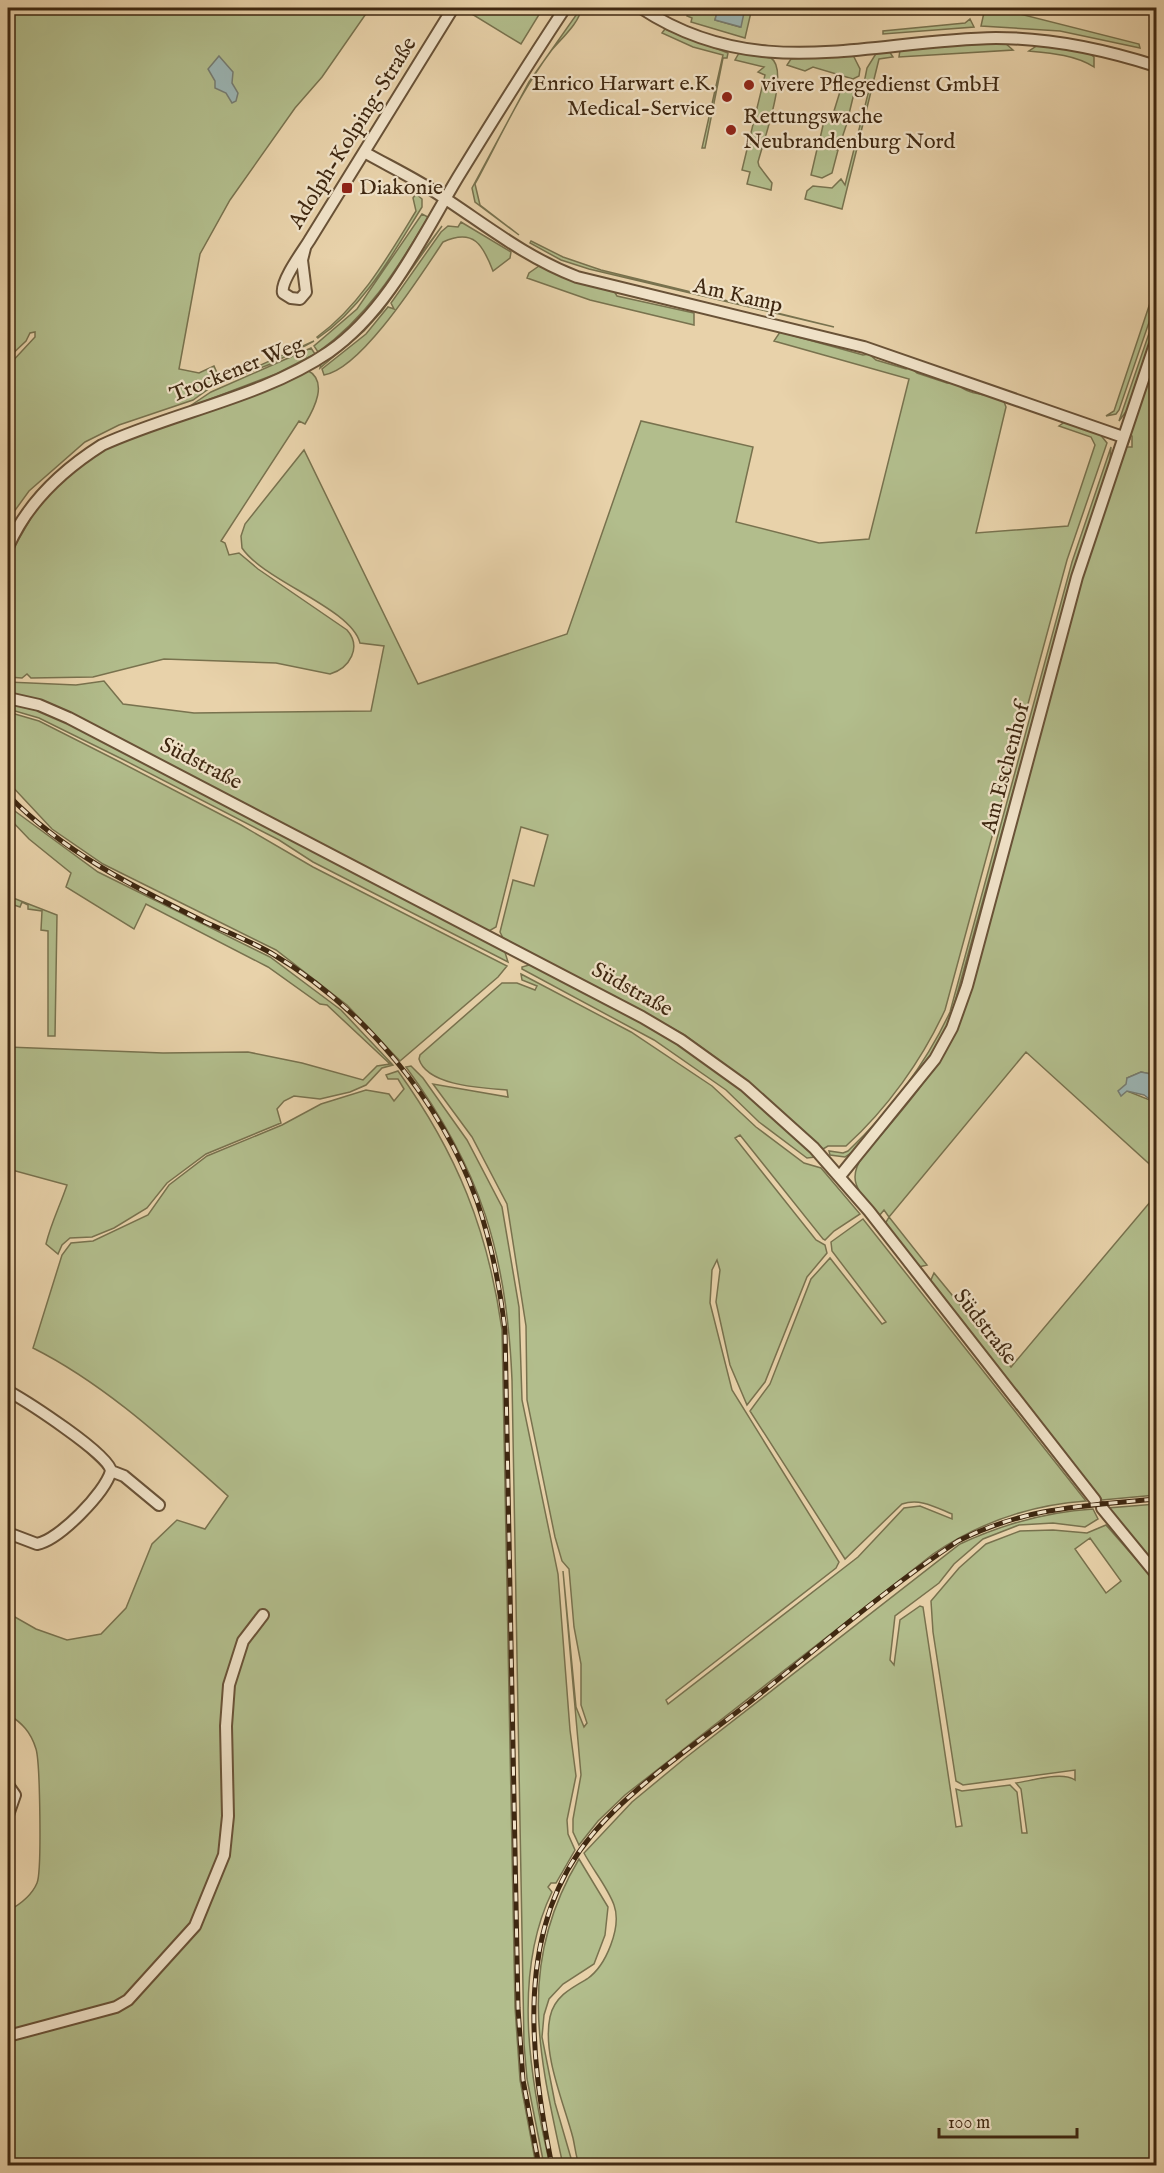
<svg xmlns="http://www.w3.org/2000/svg" width="1164" height="2173" font-family="'IM FELL English',serif">
	<style>
		.green { fill: #b2bd8c; stroke: #78724e; stroke-width: 1.5; fill-rule: evenodd }
		.water { fill: #9bb5b4; stroke: #767d73; stroke-width: 1.5 }
		.lines { fill: none; stroke-linecap: round; stroke-linejoin: round }
		.minor-casing { stroke: #695237; stroke-width: 14 }
		.minor { stroke: #f0e2c8; stroke-width: 10 }
		.rail-casing { stroke: #3f2811; stroke-width: 5 }
		.rail { stroke: #f0e2c8; stroke-width: 3; stroke-dasharray: 9; stroke-linecap: butt }
		.poi-dot { fill: #8f2418; stroke: #f0e2c8; stroke-width: 2 }
		.labels { text-anchor: middle; dominant-baseline: central; stroke-width: 4.5; stroke-linejoin: round; paint-order: stroke }
		.poi-label { font-size: 22px; fill: #3f2811; stroke: #f0e2c8; text-anchor: start }
		.street-label { font-size: 22px; fill: #3f2811; stroke: #f0e2c8 }
	</style>
	<rect width="100%" height="100%" fill="#e8d2aa"/>
	<filter id="stains"><feTurbulence type="fractalNoise" baseFrequency=".00333" numOctaves="4"/><feColorMatrix values="0 0 0 0 .2 0 0 0 0 .09 0 0 0 0 .02 0 0 0 .5 -.17"/></filter>
	<radialGradient id="worn" r=".72"><stop offset=".6" stop-color="#630" stop-opacity="0"/><stop offset="1" stop-color="#630" stop-opacity=".3"/></radialGradient>
	<!-- green -->
	<path class="green" d="M8,8H370L322,77L295,108L230,200L200,254L179,369L199,373L214,366L218,375L251,361L254,368L314,341L273,363L210,388L193,400L119,425L85,442L29,491L8,520V366L35,337V332L30,333L26,341L8,358Z
		M462,8H532L540,13L521,44Z
		M581,8C581,21 561,39 551,51C521,91 499,140 475,184L480,205L519,235L475,202L472,188L529,82Z
		M692,8H718L715,20L740,27L745,8H752L745,38L691,22L692,18L687,16Z
		M985,8H996L1139,44L1140,48L1060,31L981,26Z
		M970,19L974,27L883,34V31L965,23Z
		M665,29L728,53L727,58H723L705,148H702L723,55L693,47L662,33Z
		M977,43H1005L1013,50L899,57L900,50Z
		M1038,45L1087,52L1094,57V67C1076,55 1051,53 1029,51Z
		M889,51L893,57L879,59L842,209L805,199L807,191L813,186L832,188L841,179L845,185L869,90L864,83L867,68L877,52Z
		M739,53L771,58C790,70 763,142 758,162L759,166L772,183L771,190L747,184L750,172L742,170L765,75L758,72L764,67L735,60Z
		M853,55L860,69L859,76L853,79L813,67L805,71L787,65L791,59Z
		M843,82L856,85L849,114L834,111Z
		M826,112L849,117L839,147L819,143Z
		M818,145L838,150L832,173L822,178L811,175Z
		M416,194L422,199V207C393,253 364,307 318,338L317,337C360,306 389,255 416,211L413,198Z
		M422,214L428,217L426,221C396,271 366,318 318,352L314,346L357,309Z
		M461,222L511,252L510,258L493,271C483,245 474,228 443,242C422,273 362,369 324,375L322,369L366,334L388,307L394,309L391,303L441,232L448,226L458,227Z
		M442,226L382,311L364,331L320,368L321,363L410,269Z
		M531,241L563,257L601,270L834,327L589,269L561,260L530,243Z
		M539,266L576,281L614,291L617,296L694,313V325L590,300L527,278L529,273Z
		M1156,285V302L1119,410L1116,414L1106,416L1114,411Z
		M1156,313V326L1128,409L1119,421Z
		M780,332L863,355L869,354L876,360L906,369L910,367L917,373L947,383H957C967,396 989,394 1003,399L1006,407L976,533L1068,526L1095,445L1091,437L1059,426L1066,421L1099,433L1107,443L1067,560L945,1010C922,1060 887,1109 846,1146H828L823,1149L749,1082L683,1034L503,938L500,932L513,880L534,886L548,835L521,827L496,927L489,931L40,700L8,693V682L76,685L104,681L123,704L194,713L371,711L384,646L360,643C351,608 264,581 242,548L241,536L245,524L304,450L418,684L567,634L641,421L753,447L736,522L819,543L869,539L909,379L774,341Z
		M311,348L315,354L276,374L187,408L211,392Z
		M1156,356V1075L1141,1072L1127,1078V1091L1152,1101L1156,1098V1170L1026,1052L889,1217L927,1265L919,1267L885,1224L889,1217L884,1210L879,1216C871,1205 855,1192 855,1177C855,1161 871,1146 881,1135C926,1083 948,1054 972,988L1081,579L1128,437L1130,439L1127,447H1132V436L1128,435Z
		M307,370C329,381 314,409 305,424L299,421L221,541L225,543L229,555L239,553L258,569L347,630C362,647 350,668 330,674L276,663L164,659L93,677L31,678L27,674L22,678L8,677V558L39,504L83,463L104,449Z
		M1111,447L1110,461L1072,577L950,1020L929,1060L855,1150L845,1157L830,1155L829,1151L843,1153L848,1151C890,1111 926,1063 950,1012L1072,562Z
		M8,703L36,709L67,721L504,949L508,962L313,862L279,840L122,759L39,718L8,709Z
		M8,712L39,721L120,762L241,825L313,867L507,966L498,977L400,1061L347,1005L276,950L103,864L52,829L8,782Z
		M8,806L98,872L270,957L341,1010L393,1065L382,1068L366,1085L350,1092L320,1099L294,1096L284,1101L277,1109L281,1123L206,1154L167,1183L147,1208L114,1228L92,1237L70,1238L62,1245L58,1254L46,1244C51,1223 60,1206 67,1185L12,1170L8,1171V1047L163,1053L248,1052L302,1063L363,1080L377,1066L390,1064L327,1005L320,1004L268,967L146,904L134,929L66,887L71,873L29,839L8,817Z
		M8,896L57,915L55,1036H48V931L41,930L42,911L28,909V905L22,902L20,907L8,903Z
		M529,965H535C606,1003 679,1039 742,1089C768,1110 792,1134 816,1157L807,1158L759,1122L726,1090L654,1040L522,969V967Z
		M521,974L631,1032L712,1086L756,1127L804,1163L821,1168L860,1214L834,1231L825,1240L823,1239L740,1135L735,1138L816,1240L825,1245L827,1253L807,1277L765,1382L747,1405L730,1365L716,1302L720,1270L717,1260L712,1270L710,1303L732,1390L839,1562L836,1568L666,1700L668,1704L858,1557L904,1508L920,1506L952,1519V1514C935,1507 920,1498 902,1504L845,1559L750,1411L770,1384L811,1279L830,1258L882,1324L886,1322L832,1251L831,1242L863,1219L1086,1501C1029,1505 980,1522 933,1554L625,1795L598,1821L579,1845L573,1832V1819L581,1775L563,1571L576,1707L584,1727L587,1723L581,1705V1664L574,1627L569,1569L562,1561L555,1537L527,1400L526,1326L507,1204L472,1137L433,1084L508,1097L507,1090C483,1088 427,1086 419,1059L420,1055L502,983H517L535,990L537,986L522,980Z
		M411,1066L423,1078L467,1140L502,1207L519,1307L522,1400L558,1574L570,1730L576,1776L567,1820L568,1834L575,1850L556,1883H551L548,1887L552,1892C512,1974 530,2080 550,2165H544L543,2160L527,2079L524,2044L512,1380C507,1255 481,1169 406,1067Z
		M398,1071C457,1153 488,1230 502,1330L515,2007L520,2080L536,2165H8V1911C19,1905 32,1895 37,1883C42,1871 40,1762 36,1749C31,1732 22,1723 8,1714V1613L36,1629L67,1640L101,1634L126,1608L152,1544L177,1520L205,1529L228,1496C168,1443 105,1384 33,1348L62,1255L71,1243L93,1241L148,1215L169,1185L207,1156L282,1125L321,1104L366,1090L389,1094L394,1101L404,1089L398,1079H388L386,1075Z
		M1156,1195V1495L1102,1500L930,1282L934,1273L1011,1367Z
		M1156,1504V1564L1108,1508Z
		M1093,1509L1098,1519L1085,1527L1053,1523L1019,1525L983,1539L954,1564L939,1583L895,1616L890,1660L894,1665L900,1620L920,1606L923,1607L956,1827L962,1826L956,1789L962,1791L1010,1785L1017,1792L1022,1833H1027L1021,1789L1016,1783C1031,1781 1062,1771 1075,1780V1770L963,1785L956,1781L933,1632L931,1601L959,1568L986,1544L1020,1531L1053,1530L1087,1533L1106,1525L1156,1582V2165H579C576,2157 575,2147 573,2138C564,2103 542,2054 550,2017C554,1997 571,1988 587,1979C606,1966 622,1927 614,1905C608,1888 593,1870 584,1853L632,1802L684,1759L960,1544C1003,1524 1045,1512 1093,1509ZM1090,1538L1121,1581L1106,1593L1075,1549Z
		M579,1859L608,1907L605,1935L594,1964L563,1984L549,1999L544,2015L542,2037L555,2103L573,2165H563C539,2054 516,1964 579,1859Z"/>
	<!-- water -->
	<path class="water" d="M718,8H745L741,27L715,20Z
		M219,56L233,72L232,83L238,93L236,101L232,103L226,93L215,88V81L208,69Z
		M1141,1072L1156,1075V1098L1152,1101L1144,1095L1127,1091L1121,1096L1118,1091L1126,1084L1127,1078Z"/>
	<g class="lines">
		<!-- minor casing -->
		<g class="minor-casing">
			<path id="minor" d="M641,8C758,85 868,40 996,38C1052,38 1103,49 1156,66
				M364,152C387,165 410,176 432,190C481,221 522,256 577,277L864,347L1123,437
				M305,248L302,260L306,292L300,299L291,298L283,293C280,282 302,252 309,241C357,163 405,85 453,8
				M8,547C27,503 61,471 102,445C174,412 263,397 329,352C388,311 422,237 458,177C493,120 528,64 565,8
				M8,698L39,705L69,718L642,1017L681,1040L745,1086L814,1148L869,1211L1095,1500
				M840,1176L935,1059L952,1028L967,986L1077,577L1156,341
				M8,1391C26,1401 109,1454 111,1471L124,1476L159,1505
				M1102,1508L1156,1574
				M8,1533L37,1544C59,1540 105,1493 111,1471
				M8,1785L15,1795L8,1815
				M8,2036L116,2007L128,2000L195,1926L224,1855L228,1816L226,1726L229,1685L243,1641L263,1615"/>
		</g>
		<!-- minor -->
		<use href="#minor" class="minor"/>
		<!-- rail casing -->
		<g class="rail-casing">
			<path id="rail" d="M8,795C63,852 134,887 205,922C227,932 250,941 271,953C363,1007 441,1101 477,1201C491,1242 500,1287 505,1330L518,2008L523,2080L539,2166
				M552,2166C530,2056 514,1929 591,1836C630,1788 700,1741 750,1702C818,1648 885,1589 958,1541C1026,1507 1083,1506 1156,1499"/>
		</g>
		<!-- rail -->
		<use href="#rail" class="rail"/>
	</g>
	<!-- markers -->
	<g class="poi-dot">
		<circle cx="749" cy="85" r="6"/>
		<circle cx="727" cy="97" r="6"/>
		<circle cx="731" cy="130" r="6"/>
		<rect x="341" y="182" width="12" height="12" rx="3"/>
	</g>
	<g class="labels">
		<!-- poi labels -->
		<g class="poi-label">
			<text x="715" y="84" text-anchor="end">Enrico Harwart e.K.<tspan x="715" dy="25">Medical-Service</tspan></text>
			<text x="761" y="85">vivere Pflegedienst GmbH</text>
			<text x="743" y="117">Rettungswache<tspan x="743" dy="25">Neubrandenburg Nord</tspan></text>
			<text x="359" y="188">Diakonie</text>
		</g>
		<!-- street labels -->
		<g class="street-label">
			<text transform="translate(353 133) rotate(-58)">Adolph-Kolping-Straße</text>
			<text transform="translate(738 296) rotate(13)">Am Kamp</text>
			<text transform="translate(237 370) rotate(-22)">Trockener Weg</text>
			<text transform="translate(201 764) rotate(27)">Südstraße</text>
			<text transform="translate(1006 768) rotate(-75)">Am Eschenhof</text>
			<text transform="translate(632 990) rotate(29)">Südstraße</text>
			<text transform="translate(985 1327) rotate(52)">Südstraße</text>
		</g>
	</g>
	<!-- margin -->
	<rect width="1164" height="2173" fill="none" stroke="#e8d2aa" stroke-width="30"/>
	<rect x="9" y="9" width="1146" height="2155" fill="none" stroke="#3f2811" stroke-width="3"/>
	<rect x="15" y="15" width="1134" height="2143" fill="none" stroke="#3f2811" stroke-width="1.5"/>
	<!-- scale -->
	<path d="M939 2128v9h138v-9" fill="none" stroke="#3f2811" stroke-width="3"/>
	<text x="948" y="2128" font-size="18" fill="#3f2811" stroke="#f0e2c8" stroke-width="4.5" paint-order="stroke">100 m</text>
	<rect width="100%" height="100%" filter="url(#stains)"/>
	<rect width="100%" height="100%" fill="url(#worn)"/>
</svg>
